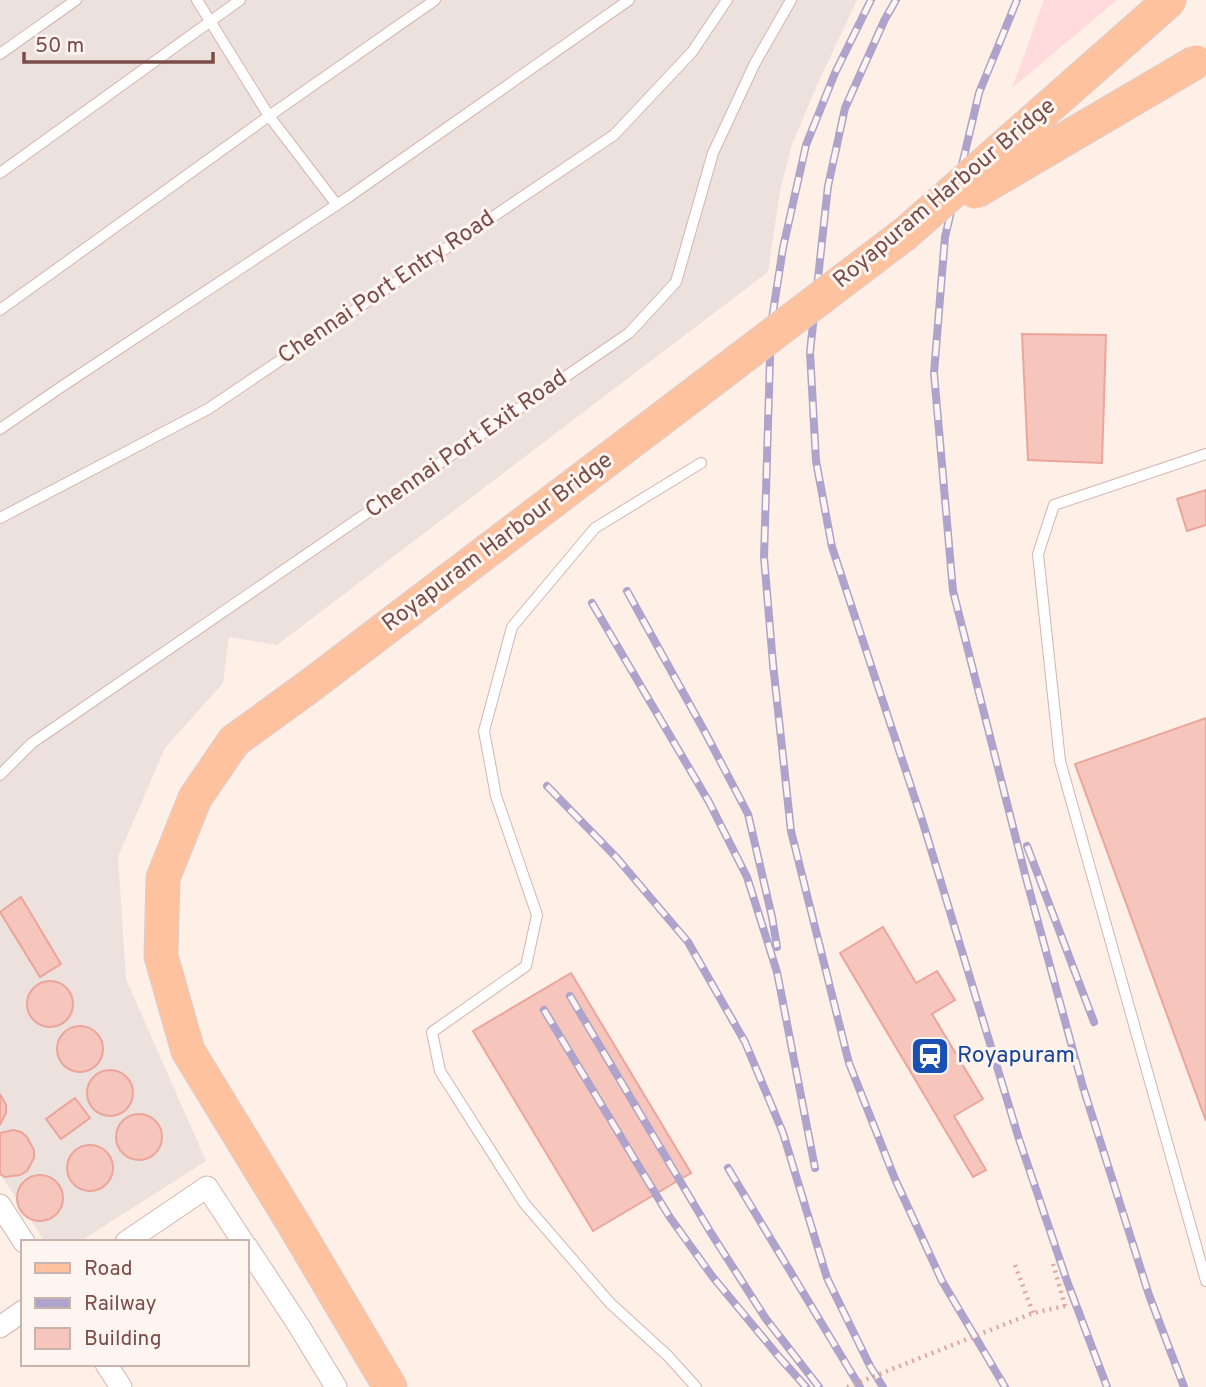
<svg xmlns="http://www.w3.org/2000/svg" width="1206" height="1387" font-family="Overpass,sans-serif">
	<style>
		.commercial { fill: #ffdcdb }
		.industrial { fill: #ede1de }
		.building { fill: #f6c5bc; stroke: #eba59b; stroke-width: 2 }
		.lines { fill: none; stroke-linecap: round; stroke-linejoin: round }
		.lane-casing { stroke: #d4b5ae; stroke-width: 12 }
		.street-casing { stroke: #d4b5ae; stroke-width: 23 }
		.primary-casing { stroke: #dacdcc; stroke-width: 35 }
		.path { stroke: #dca79e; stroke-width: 4.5; stroke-dasharray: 2 5; stroke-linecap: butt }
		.lane { stroke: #fff; stroke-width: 10 }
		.street { stroke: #fff; stroke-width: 21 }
		.primary { stroke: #ffc29e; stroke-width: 33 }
		.rail-casing { stroke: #aea3ca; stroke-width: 8 }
		.rail { stroke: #fff5f0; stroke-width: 5; stroke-dasharray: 16; stroke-linecap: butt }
		.primary-bridge-casing { stroke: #dacdcc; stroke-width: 35; stroke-linecap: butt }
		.path-bridge { stroke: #dca79e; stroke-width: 4.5; stroke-dasharray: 2 5; stroke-linecap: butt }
		.primary-bridge { stroke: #ffc29e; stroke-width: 33 }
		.labels { text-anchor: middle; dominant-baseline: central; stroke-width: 6; stroke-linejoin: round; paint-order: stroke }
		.street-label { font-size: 23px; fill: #7b4d48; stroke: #fff5f0 }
		.transit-label { font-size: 23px; fill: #164399; stroke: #fff5f0; text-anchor: start }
	</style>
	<rect width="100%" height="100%" fill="#feefe7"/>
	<!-- commercial -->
	<path class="commercial" d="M1044,0H1117L1012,88Z"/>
	<!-- industrial -->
	<path class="industrial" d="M0,0H857L818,83L792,144L780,191L768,272L277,645L229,637L223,683L165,748L118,857L126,979L206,1161L79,1242H45L0,1174Z"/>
	<!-- building -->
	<path class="building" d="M1022,334L1106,335L1102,463L1028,460Z
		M1206,490V525L1187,531L1177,499Z
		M1206,718V1121L1075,764Z
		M21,897L61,964L40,977L0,912Z
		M883,927L916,983L937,971L955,1000L932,1014L983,1099L954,1116L986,1170L973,1177L840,953Z
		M571,973L691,1173L593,1231L473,1031Z
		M27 1004a23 23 0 1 1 46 0a23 23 0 1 1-46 0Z
		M57 1049a23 23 0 1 1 46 0a23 23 0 1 1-46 0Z
		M87 1093a23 23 0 1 1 46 0a23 23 0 1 1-46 0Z
		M0,1094L6,1105V1113L0,1125Z
		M75,1098L90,1118L61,1139L46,1119Z
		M116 1137a23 23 0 1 1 46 0a23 23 0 1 1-46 0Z
		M13,1130L21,1132L27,1137L34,1150V1158L27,1171L20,1175L5,1177L0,1174V1133Z
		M67 1168a23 23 0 1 1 46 0a23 23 0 1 1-46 0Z
		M17 1198a23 23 0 1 1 46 0a23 23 0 1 1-46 0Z"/>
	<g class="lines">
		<!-- lane casing -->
		<g class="lane-casing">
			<path id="lane" d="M197,0L269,116L337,205
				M0,54L76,0
				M0,173L240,0
				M0,310L269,116L435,0
				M0,429L61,387L347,198L629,0
				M1206,454L1054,505L1038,554L1060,761L1206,1281
				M0,518L208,409L614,135L692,52L727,0
				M0,775L32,743L629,333L676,282L713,153L755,63L791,0
				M696,1387L668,1356L610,1303L524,1203L440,1071L432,1032L526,966L537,915L496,796L484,731L512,627L595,528L701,463"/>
		</g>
		<!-- street casing -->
		<g class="street-casing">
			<path id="street" d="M0,1205L24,1242
				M126,1242L207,1187L243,1242
				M247,1247L299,1326L336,1387
				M0,1327L23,1311
				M106,1364L121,1387"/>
		</g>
		<!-- primary casing -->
		<g class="primary-casing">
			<path id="primary" d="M234,741L195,798L163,878L161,956L188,1051L293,1223L390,1387"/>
		</g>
		<!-- path -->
		<path class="path" d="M1053,1264L1065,1306
			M1015,1265L1033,1313"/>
		<!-- lane -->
		<use href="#lane" class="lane"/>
		<!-- street -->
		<use href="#street" class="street"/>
		<!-- primary -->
		<use href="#primary" class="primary"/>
		<!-- rail casing -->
		<g class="rail-casing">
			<path id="rail" d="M871,0L835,73L806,145L783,248L771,325L764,557L773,664L791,831L849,1063L895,1179L942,1281L1005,1387
				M896,0L885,19L845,108L828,186L810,352L816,461L832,547L923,823L1019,1139L1067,1281L1107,1387
				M1017,0L979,93L945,237L934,373L953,591L1026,878L1083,1087L1149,1295L1184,1387
				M627,591L706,734L748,814L772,917L777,947
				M592,603L709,802L747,877L777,972L815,1168
				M547,786L616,857L688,942L745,1042L783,1133L827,1278L870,1366L883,1387
				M1027,846L1094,1022
				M570,996L711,1233L766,1319L819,1387
				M544,1010L669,1216L712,1276L780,1358L806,1387
				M728,1168L860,1387"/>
		</g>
		<!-- rail -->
		<use href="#rail" class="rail"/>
		<!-- primary-bridge casing -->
		<g class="primary-bridge-casing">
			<path id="primary-bridge" d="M975,192L1196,62
				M234,741L307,688L906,233L1170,0"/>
		</g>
		<!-- path-bridge -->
		<path class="path-bridge" d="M847,1387L1033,1313L1065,1306"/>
		<!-- primary-bridge -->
		<use href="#primary-bridge" class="primary-bridge"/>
	</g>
	<!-- icons -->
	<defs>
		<g id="station-square" transform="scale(2.0125)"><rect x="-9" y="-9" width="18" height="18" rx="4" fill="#1a4fb4" stroke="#fff5f0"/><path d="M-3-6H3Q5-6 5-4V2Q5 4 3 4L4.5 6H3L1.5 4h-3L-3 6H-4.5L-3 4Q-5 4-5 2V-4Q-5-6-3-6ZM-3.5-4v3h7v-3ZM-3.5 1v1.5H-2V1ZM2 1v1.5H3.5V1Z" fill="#fff"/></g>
	</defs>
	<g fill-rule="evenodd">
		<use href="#station-square" x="930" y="1056"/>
	</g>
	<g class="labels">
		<!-- street labels -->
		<g class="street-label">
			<text transform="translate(945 194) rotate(-40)">Royapuram Harbour Bridge</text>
			<text transform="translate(387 288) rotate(-34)">Chennai Port Entry Road</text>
			<text transform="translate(467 445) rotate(-35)">Chennai Port Exit Road</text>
			<text transform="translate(498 543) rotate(-37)">Royapuram Harbour Bridge</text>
		</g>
		<!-- transit labels -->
		<g class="transit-label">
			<text x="957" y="1056">Royapuram</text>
		</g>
	</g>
	<!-- legend -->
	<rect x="21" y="1240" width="228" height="126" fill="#fff5f0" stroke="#cab2ad" stroke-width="2"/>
	<rect x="35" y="1263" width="35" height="10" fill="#ffc29e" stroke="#cab2ad" stroke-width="2"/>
	<text x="84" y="1275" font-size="21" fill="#7b4d48">Road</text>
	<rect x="35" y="1298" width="35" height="10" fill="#aea3ca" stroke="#cab2ad" stroke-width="2"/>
	<text x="84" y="1310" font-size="21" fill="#7b4d48">Railway</text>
	<rect x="35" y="1328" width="35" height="21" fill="#f6c5bc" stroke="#cab2ad" stroke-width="2"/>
	<text x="84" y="1345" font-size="21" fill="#7b4d48">Building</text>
	<!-- scale -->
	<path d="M24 52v10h189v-10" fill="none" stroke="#7b4d48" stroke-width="3.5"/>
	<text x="35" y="52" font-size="21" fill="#7b4d48" stroke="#fff5f0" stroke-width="5" paint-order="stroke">50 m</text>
</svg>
